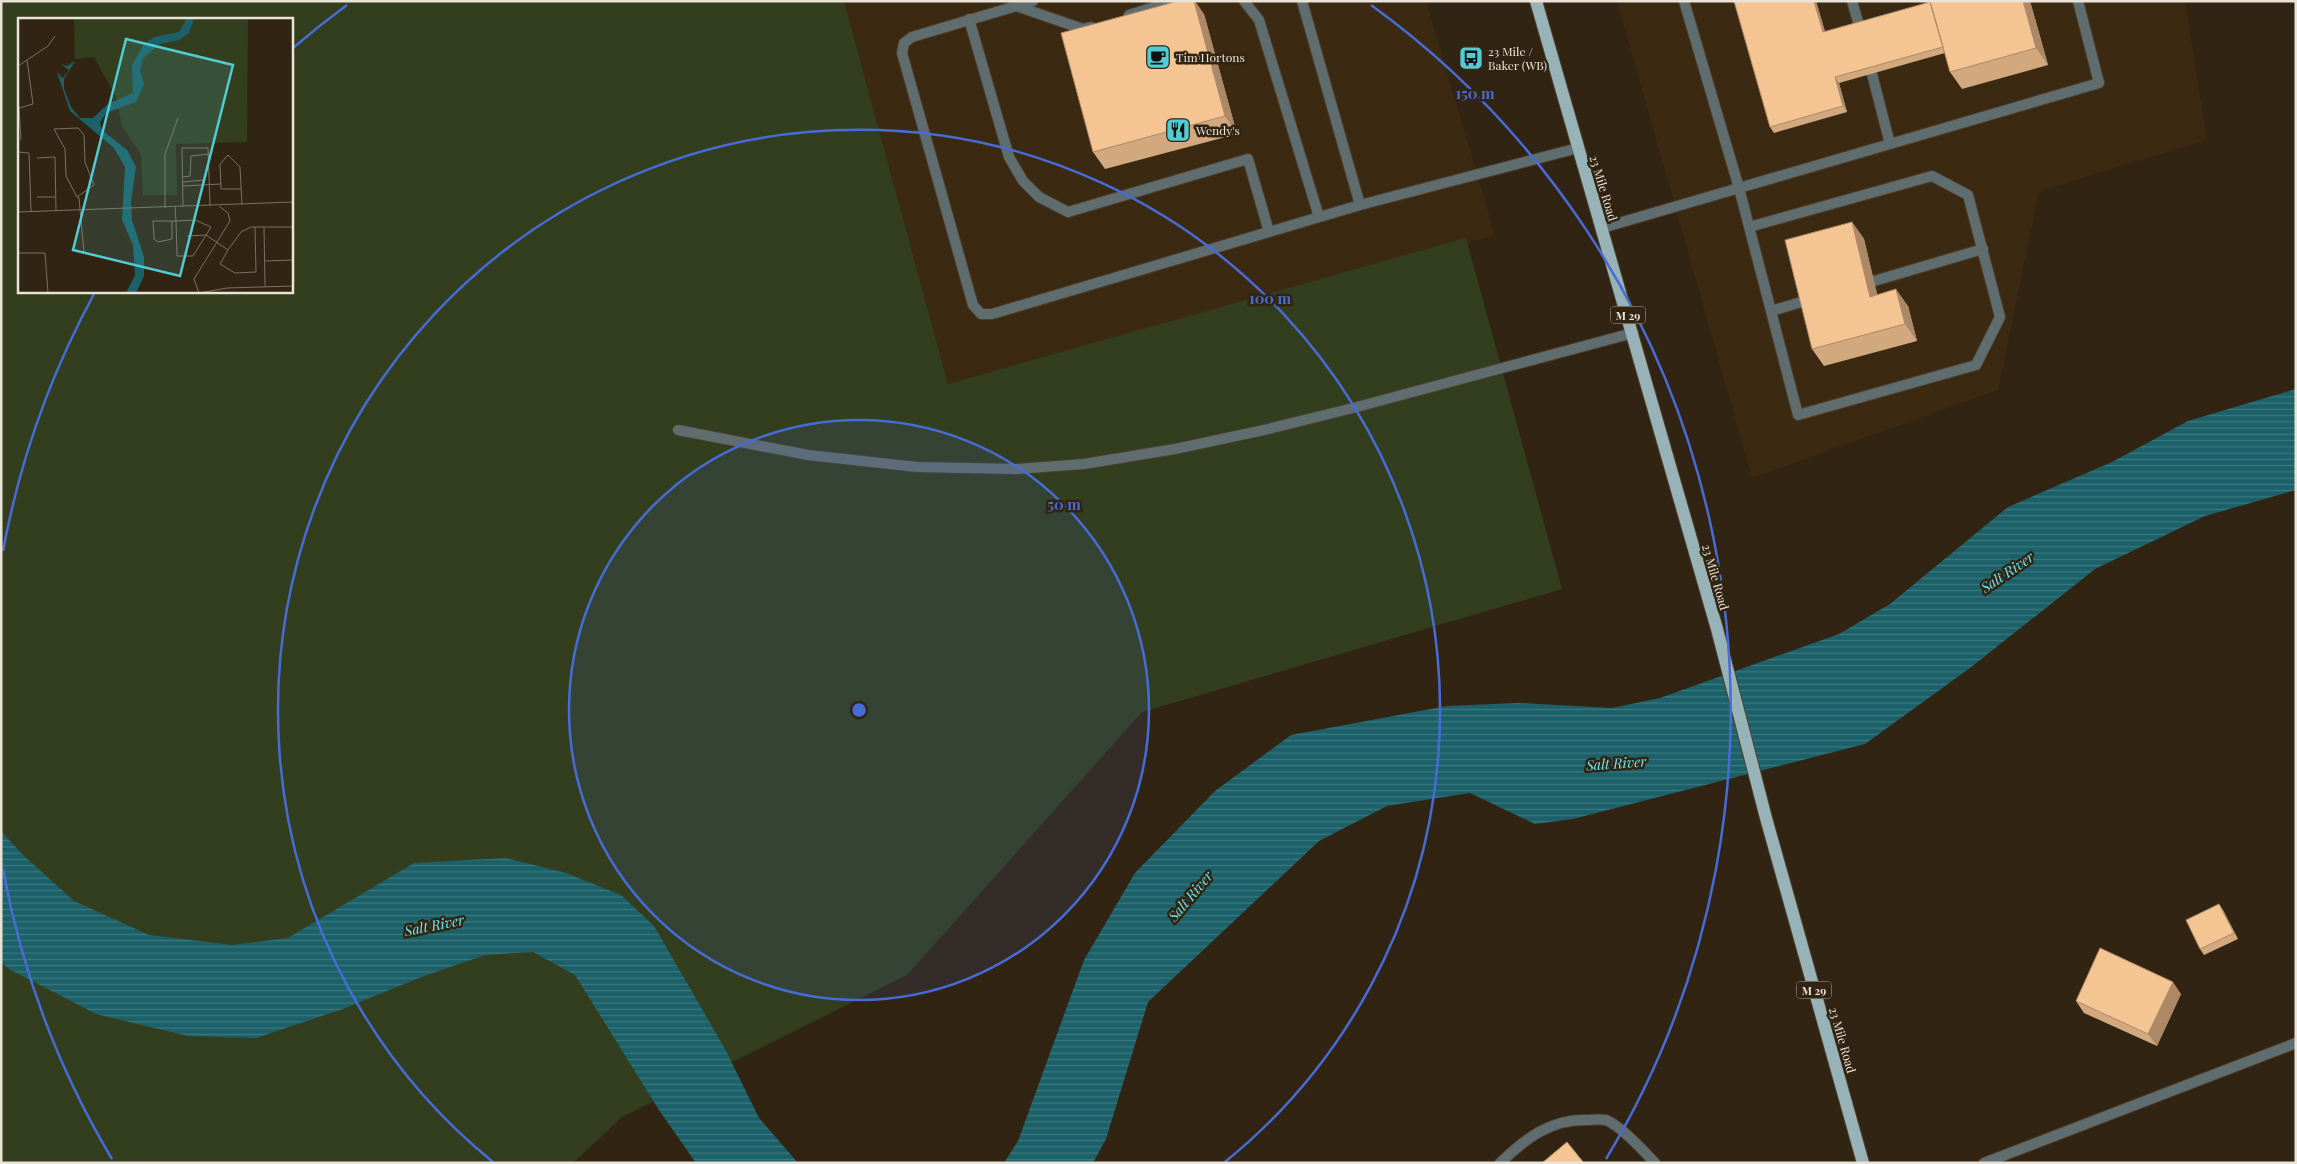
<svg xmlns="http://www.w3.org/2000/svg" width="2297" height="1164" font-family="'Playfair Display',serif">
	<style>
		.built { fill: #3b2a11 }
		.green { fill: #333e1e; fill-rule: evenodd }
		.water { fill: url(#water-rules) }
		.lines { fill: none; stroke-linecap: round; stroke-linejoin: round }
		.service-casing { stroke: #4c3f2e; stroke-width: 12 }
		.primary-casing { stroke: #4c3f2e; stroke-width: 14 }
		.service { stroke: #606d6f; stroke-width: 10 }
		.primary { stroke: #98b3b7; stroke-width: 12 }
		.wall { fill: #d2a97e }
		.shaded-wall { fill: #ab8967 }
		.building { fill: #f4c493; stroke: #ab8967 }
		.ring { fill: none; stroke: #466cd8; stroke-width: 2.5 }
		.labels { text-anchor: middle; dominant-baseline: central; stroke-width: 5; stroke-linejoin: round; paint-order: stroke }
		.shield { fill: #322412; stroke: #b4aa9c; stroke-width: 1 }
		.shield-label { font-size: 11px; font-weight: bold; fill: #ece3d7 }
		.poi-label { font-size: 12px; fill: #ece3d7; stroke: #322412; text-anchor: start }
		.street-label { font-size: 12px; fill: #ece3d7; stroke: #322412 }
		.water-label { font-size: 14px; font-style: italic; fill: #6aeaf9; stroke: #322412 }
		.inset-road { fill: none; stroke: #7c7061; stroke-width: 1 }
		.view { fill: #51ccd2; fill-opacity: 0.15; stroke: #51ccd2; stroke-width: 2.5 }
		.inset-edge { fill: none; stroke: #ece3d7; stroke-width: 2.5 }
		.centre { fill: #466cd8; stroke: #322412; stroke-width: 2.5 }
		.ring-label { font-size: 15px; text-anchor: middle; font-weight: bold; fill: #466cd8; stroke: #322412; stroke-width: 5; stroke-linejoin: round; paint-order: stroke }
	</style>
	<defs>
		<pattern id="water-rules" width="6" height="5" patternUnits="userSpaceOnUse" patternTransform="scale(1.25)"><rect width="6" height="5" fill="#1c6169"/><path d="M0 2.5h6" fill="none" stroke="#3d787e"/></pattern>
	</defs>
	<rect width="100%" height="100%" fill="#322412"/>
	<!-- built -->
	<path class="built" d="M844,1H1426L1495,235L948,384Z
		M1617,1H2185L2207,140L2039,191L1998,390L1752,478Z"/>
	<!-- green -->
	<path class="green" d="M1,1H844L948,384L1466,238L1562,589L1142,712L907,975L622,1117L573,1163H1ZM19,19H291V291H19Z"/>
	<!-- water -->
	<path class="water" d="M2296,389V490L2205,516L2095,569L1970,668L1865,744L1573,819L1535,824L1470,793L1387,806L1319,841L1148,1002L1106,1139L1093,1163H1004L1018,1141L1084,960L1135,873L1215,791L1291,735L1447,706L1518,703L1612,708L1660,698L1839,634L1890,604L2008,507L2112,462L2188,421Z
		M1,831L22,854L74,901L149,935L233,945L288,938L414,863L506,858L566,873L621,895L654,926L725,1049L759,1118L798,1163H696L659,1110L575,975L533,952L485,955L424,976L340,1010L256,1038L188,1036L96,1014L9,969L1,962Z"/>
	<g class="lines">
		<!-- service casing -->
		<g class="service-casing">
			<path id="service" d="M1033,1L912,37L904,43L902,53L973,305L981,314H992L1360,205L1578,148
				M1244,1L1259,20L1319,217
				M1302,1L1360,205
				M1684,1L1739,188L1798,415L1976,365L2000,317L1968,195L1932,176L1749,227
				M1852,1L1860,29
				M1016,6L1083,29L1091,27
				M1129,15L1173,1
				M969,19L1009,157L1023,181L1039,197L1068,212L1248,159L1269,232
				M1872,74L1890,144
				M1602,228L2099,83L2078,1
				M1874,281L1983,249
				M1771,311L1808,300
				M678,430L808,455L917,467L1016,469L1084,464L1175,449L1264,430L1353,408L1633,333
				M1500,1163C1525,1139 1550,1119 1586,1120C1592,1120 1600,1119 1606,1120C1621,1126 1644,1151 1655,1163
				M1984,1163L2296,1043"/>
		</g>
		<!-- primary casing -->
		<g class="primary-casing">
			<path id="primary" d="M1536,1L1717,629L1766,818L1863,1163"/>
		</g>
		<!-- service -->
		<use href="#service" class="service"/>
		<!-- primary -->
		<use href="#primary" class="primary"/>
	</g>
	<!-- wall -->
	<path class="wall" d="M1734,1H1816L1825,32L1930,2V1H2030L2048,65L1962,89L1950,72L1945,53L1839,83L1847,112L1774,133L1770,127Z
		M1204,14L1237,134L1105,169L1093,152Z
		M1852,222L1864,239L1877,295L1908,306L1917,341L1824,366L1812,349Z
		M2219,904L2223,910L2238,939L2204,955L2200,949Z
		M2181,994L2157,1046L2084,1013L2076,1001Z"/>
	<!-- shaded-wall -->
	<path class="shaded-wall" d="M1194,1H1195L1204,14L1237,134L1225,116Z
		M1814,1H1816L1827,38L1823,32Z
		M2023,1H2030L2048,65L2036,48Z
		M1835,77L1839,83L1847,112L1843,106Z
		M1852,222L1864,239L1882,314L1870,297Z
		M1896,289L1908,306L1917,341L1905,324Z
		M2219,904L2223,910L2238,939L2234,933Z
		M2173,982L2181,994L2157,1046L2148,1034Z"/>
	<!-- building -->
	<path class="building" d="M1178,1H1194L1225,116L1093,152L1061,33Z
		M1734,1H1814L1823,32L1930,2L1943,47L1835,77L1843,106L1770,127Z
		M1930,1H2023L2036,48L1950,72Z
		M1852,222L1870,297L1896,289L1905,324L1812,349L1785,240Z
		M2219,904L2234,933L2200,949L2186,920Z
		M2100,948L2173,982L2148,1034L2076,1001Z
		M1567,1142L1584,1163H1542Z"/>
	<!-- distance rings -->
	<circle cx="859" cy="710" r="290" fill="#466cd8" fill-opacity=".12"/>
	<g class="ring">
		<circle cx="859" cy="710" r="290"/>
		<path d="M493 1162A581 581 0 1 1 1225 1162"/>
		<path d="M112 1159A871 871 0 0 1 3 869M3 551A871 871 0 0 1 94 294M293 48A871 871 0 0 1 347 5M1371 5A871 871 0 0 1 1606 1159"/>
	</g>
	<!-- icons -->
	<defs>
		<g id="cafe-square" transform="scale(1.25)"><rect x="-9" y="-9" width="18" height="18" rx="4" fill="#51ccd2" stroke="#322412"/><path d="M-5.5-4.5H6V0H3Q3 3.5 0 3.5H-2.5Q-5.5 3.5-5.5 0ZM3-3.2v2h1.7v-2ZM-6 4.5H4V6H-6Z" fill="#111"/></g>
		<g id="bus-square" transform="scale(1.25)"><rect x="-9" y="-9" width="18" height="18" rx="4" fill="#51ccd2" stroke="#322412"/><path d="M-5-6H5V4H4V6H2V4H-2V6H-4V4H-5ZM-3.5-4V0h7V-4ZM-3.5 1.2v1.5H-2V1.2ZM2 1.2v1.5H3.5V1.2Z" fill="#111"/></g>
		<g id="restaurant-square" transform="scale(1.25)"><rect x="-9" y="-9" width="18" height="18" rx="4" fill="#51ccd2" stroke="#322412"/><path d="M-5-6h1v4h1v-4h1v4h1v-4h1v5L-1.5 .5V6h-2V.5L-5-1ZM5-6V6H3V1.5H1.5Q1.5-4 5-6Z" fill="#111"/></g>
	</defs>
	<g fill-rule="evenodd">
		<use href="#cafe-square" x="1158" y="57"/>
		<use href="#bus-square" x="1471" y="58"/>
		<use href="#restaurant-square" x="1178" y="130"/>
	</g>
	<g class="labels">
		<!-- shield labels -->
		<g class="shield">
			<rect x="1610.5" y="306.5" width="35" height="17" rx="4"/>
			<rect x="1796.5" y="981.5" width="35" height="17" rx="4"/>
		</g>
		<g class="shield-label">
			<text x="1628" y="315">M 29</text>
			<text x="1814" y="990">M 29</text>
		</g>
		<!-- poi labels -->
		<g class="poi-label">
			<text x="1488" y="51">23 Mile /<tspan x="1488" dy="14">Baker (WB)</tspan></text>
			<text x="1176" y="57">Tim Hortons</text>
			<text x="1196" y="130">Wendy's</text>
		</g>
		<!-- street labels -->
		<g class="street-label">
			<text transform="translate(1604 188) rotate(73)">23 Mile Road</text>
			<text transform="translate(1716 577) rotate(74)">23 Mile Road</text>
			<text transform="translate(1843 1040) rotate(74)">23 Mile Road</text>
		</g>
		<!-- water labels -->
		<g class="water-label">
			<text transform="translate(2007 572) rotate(-34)">Salt River</text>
			<text transform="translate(1616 763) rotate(-4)">Salt River</text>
			<text transform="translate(1190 896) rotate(-50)">Salt River</text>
			<text transform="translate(434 925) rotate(-11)">Salt River</text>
		</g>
	</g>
	<!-- overview -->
	<g transform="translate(18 18)">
		<rect width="275" height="275" fill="#322412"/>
		<path d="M56,0H230L229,124L158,126L159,177H125L123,136L104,108L98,79L76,39L57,41Z" fill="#333e1e"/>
		<path d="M169,0H176L171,15L161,22L142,26L125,40L122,52L126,66L118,84L88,95L82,104L84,112L109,132L118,149L113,184L114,202L126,239V258L118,275H108L117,257L115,227L104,202L107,149L96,130L52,93L39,54L45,60L51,52L43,46L49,48L57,43L46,61V71L53,89L62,100H75L90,86L115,75L114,47L126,26L136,19L161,14Z" fill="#1c6169"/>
		<path class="inset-road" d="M0,48L30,28L37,18M3,122L1,90L15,86L9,42M0,134L11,135L13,193M19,140L37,139L38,193M164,159L172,158L173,138L191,136M165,164L186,162L191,141M165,168L203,166M223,171H203L202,146L210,137L222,149L224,187M19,179H37M59,179L76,167L67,144L66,117L60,110L36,111L47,131L48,158L58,177L59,179L61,180L66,235M165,189L164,130H190L192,188M147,190V136L160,100M0,194L275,184M154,203V221L140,224L136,221L135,203H158L177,202L193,209L175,238H159L158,203L157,189M246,209L247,269M169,218L188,217L210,232L223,214L233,209H275M199,224L212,203L210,195L201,188M210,232L202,246L217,255L238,254L237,209M0,235H27L30,275M247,243L275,242V234M181,275L209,270L275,268M181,275L176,261L199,224"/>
		<path class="view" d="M108,21L215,47L162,258L55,232Z"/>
		<rect width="275" height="275" class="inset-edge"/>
	</g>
	<circle cx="859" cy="710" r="8" class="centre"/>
	<g class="ring-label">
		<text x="1475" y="99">150 m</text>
		<text x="1270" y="304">100 m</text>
		<text x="1064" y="510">50 m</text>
	</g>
	<!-- border -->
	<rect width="2297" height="1164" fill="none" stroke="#ece3d7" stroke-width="5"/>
</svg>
